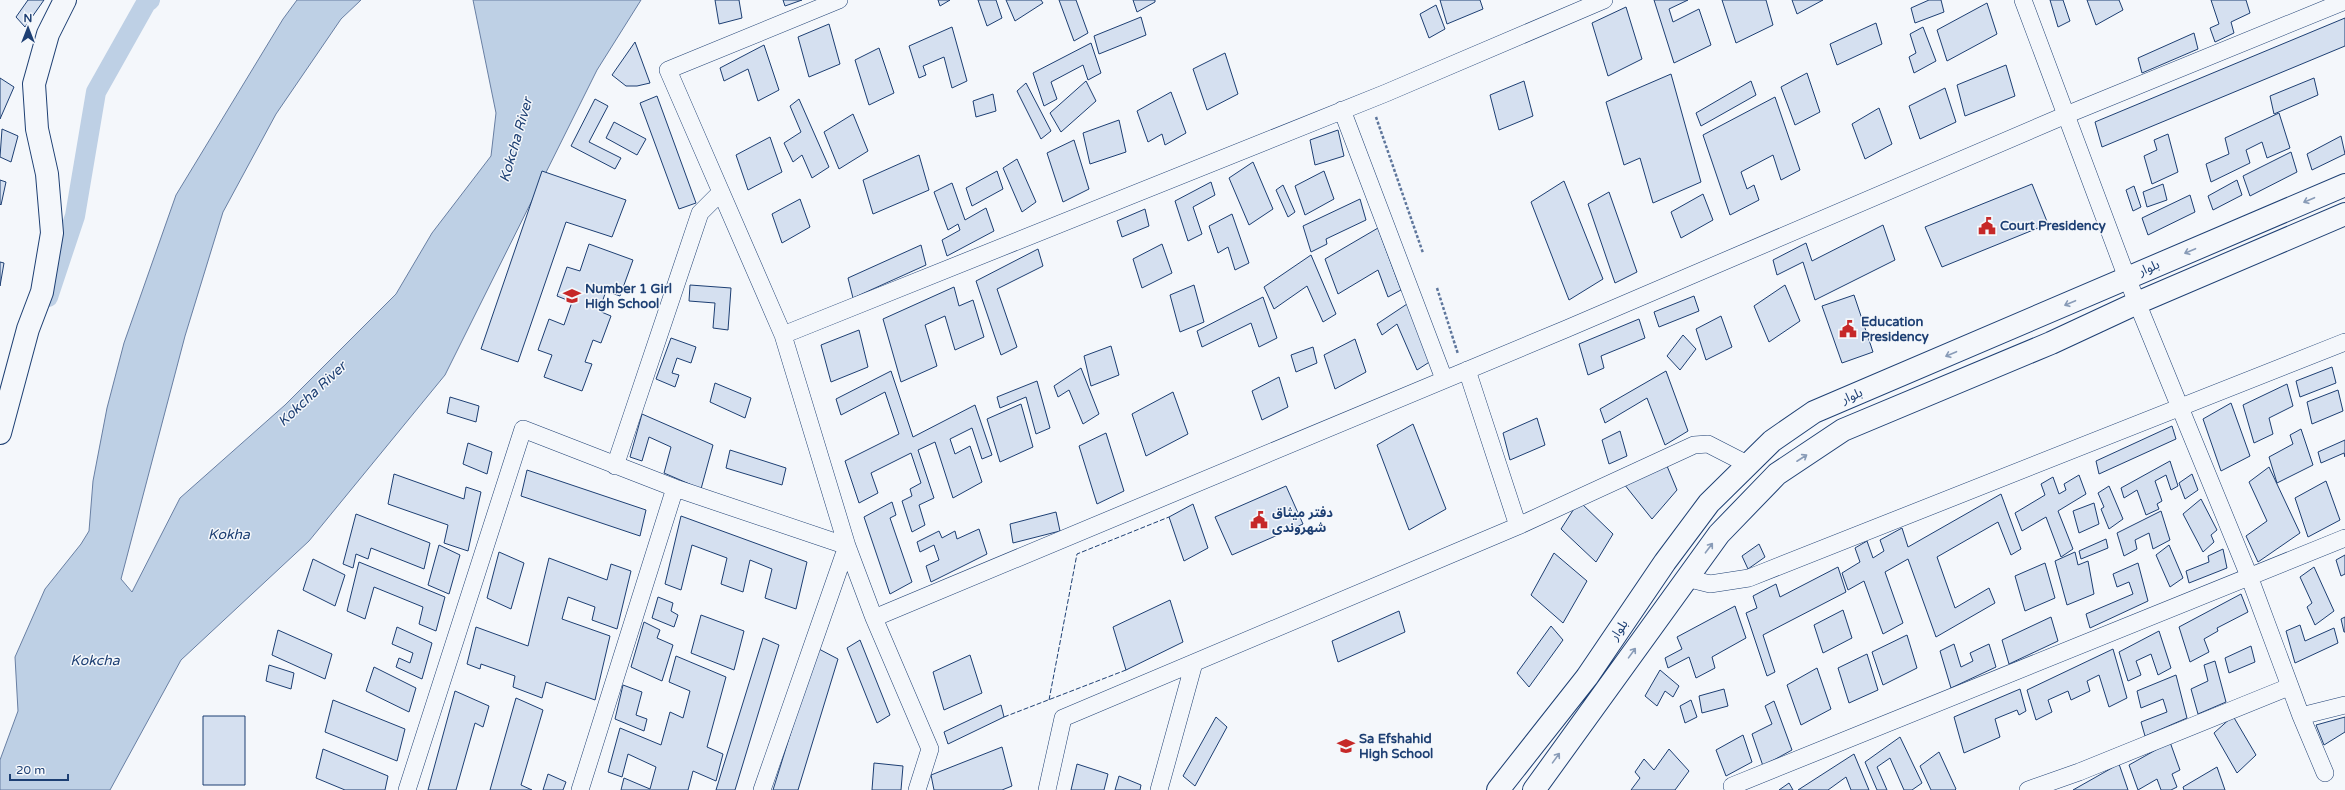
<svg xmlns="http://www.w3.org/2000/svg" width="2345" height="790" font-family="'Varela Round','Noto Sans Arabic',sans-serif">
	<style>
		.water { fill: #bed0e5; stroke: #687fa3 }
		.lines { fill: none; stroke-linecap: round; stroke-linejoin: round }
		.canal { stroke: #bed0e5; stroke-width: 20 }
		.building { fill: #d5e0f0; stroke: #1d3f73 }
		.street-casing { stroke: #1d3f73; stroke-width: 18 }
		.secondary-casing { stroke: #1d3f73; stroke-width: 24 }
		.primary-casing { stroke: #1d3f73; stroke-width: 24 }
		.path { stroke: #5e769c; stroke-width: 2.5; stroke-dasharray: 3 2; stroke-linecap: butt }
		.street { stroke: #f4f7fb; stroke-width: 17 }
		.secondary { stroke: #f4f7fb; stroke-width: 22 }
		.primary { stroke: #f4f7fb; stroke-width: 22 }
		.fence { stroke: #1d3f73; stroke-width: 1; stroke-dasharray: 5 2; stroke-linecap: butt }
		.oneway { stroke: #889bb7 }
		.labels { text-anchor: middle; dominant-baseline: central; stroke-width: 3; stroke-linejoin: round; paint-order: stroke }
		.poi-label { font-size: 13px; font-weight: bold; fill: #1d3f73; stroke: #f4f7fb; text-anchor: start }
		.street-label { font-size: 13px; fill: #1d3f73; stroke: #f4f7fb }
		.water-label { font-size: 14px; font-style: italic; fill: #1d3f73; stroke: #f4f7fb }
	</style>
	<rect width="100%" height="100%" fill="#f4f7fb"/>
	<!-- water -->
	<path class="water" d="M297,0H361L341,19L276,114L223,212L185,336L121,579L132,592L180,498L285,405L396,294L432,233L491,156L496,113L473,0H641L597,70L445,375L309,541L181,660L110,790H0V760L18,711L15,657L45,589L81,544L89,531L93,481L107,408L124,343L176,195L283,19Z"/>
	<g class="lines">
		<!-- canal -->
		<path class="canal" d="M48,297L75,216L96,92L146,3L150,0"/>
	</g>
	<!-- building -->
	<path class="building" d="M28,0H44L25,27L16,17Z
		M715,0H739L742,18L719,24Z
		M783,0H802L785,6Z
		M938,0H950L940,6Z
		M978,0H996L1002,18L987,26Z
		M1006,0H1041L1043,3L1015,21Z
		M1059,0H1076L1088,33L1074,41Z
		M1133,0H1155V2L1137,12Z
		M1440,0H1480L1483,9L1447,24Z
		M1654,0H1688L1669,9L1673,22L1699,9L1711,45L1674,63Z
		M1722,0H1766L1773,25L1736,43Z
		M1792,0H1823L1797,14Z
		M1929,0H1941L1944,12L1915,23L1911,8Z
		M2050,0H2063L2070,21L2058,27Z
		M2087,0H2119L2123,10L2096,25Z
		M2211,0H2246L2250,13L2231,22L2234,33L2215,42L2210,28L2219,24Z
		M1987,3L1997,34L1947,61L1937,30Z
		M1436,5L1445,29L1429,38L1420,14Z
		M1626,7L1642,59L1608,76L1592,23Z
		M1141,17L1146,35L1099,54L1094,36Z
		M2345,18V46L2102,147L2095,122Z
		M1876,23L1882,44L1837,65L1830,44Z
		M829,24L840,64L809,77L798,37Z
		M952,27L967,81L952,88L944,57L923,66L926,75L919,78L909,46Z
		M1923,27L1936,61L1914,73L1909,57L1916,53L1910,34Z
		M2194,33L2198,49L2142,73L2138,58Z
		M635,42L650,83L637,86H626L612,75Z
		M1091,43L1101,73L1088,80L1083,65L1051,82L1057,99L1044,106L1033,73Z
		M764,45L779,90L758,101L748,69L724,81L720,68Z
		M879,48L894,93L869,105L855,60Z
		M1225,53L1238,94L1207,110L1193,69Z
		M2006,65L2015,96L1965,116L1957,85Z
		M1807,73L1820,112L1795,125L1781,87Z
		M1671,74L1701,182L1653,203L1640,158L1624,165L1606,102Z
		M0,78L14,87L0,119Z
		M2314,78L2318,95L2274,114L2270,96Z
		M1086,81L1096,101L1061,132L1050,113Z
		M1524,81L1533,116L1499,130L1490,95Z
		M1751,81L1756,95L1701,126L1696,113Z
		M1026,83L1051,131L1041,139L1017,91Z
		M1945,88L1956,122L1920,139L1909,106Z
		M1171,92L1186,133L1165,145L1162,134L1148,142L1137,111Z
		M993,94L996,111L976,117L973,101Z
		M657,96L696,203L679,209L640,103Z
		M1775,97L1800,170L1781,180L1773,155L1741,172L1747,189L1754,185L1759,200L1730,215L1703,135Z
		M595,99L608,106L589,142L621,158L615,169L571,146Z
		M799,99L829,167L812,178L802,155L793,162L784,143L801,132L790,106Z
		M1879,108L1892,144L1865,159L1852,124Z
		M2279,113L2290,148L2267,158L2262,142L2246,150L2250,163L2211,182L2206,164L2229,154L2225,138Z
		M853,114L868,151L839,169L824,132Z
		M1119,120L1126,152L1090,164L1083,133Z
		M614,122L646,139L637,155L606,138Z
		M2,129L18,136L11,162L0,157Z
		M1338,130L1344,156L1315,165L1310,140Z
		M2168,134L2178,172L2152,184L2144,156L2157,150L2154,140Z
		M2341,136L2345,154L2312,170L2307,154Z
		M770,137L782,172L748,190L736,155Z
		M1074,140L1089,189L1063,202L1047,153Z
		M2291,152L2297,172L2250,196L2243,176Z
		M919,155L929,190L873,214L863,180Z
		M1017,159L1036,202L1022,212L1003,168Z
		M1253,162L1273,209L1249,225L1229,178Z
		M542,171L626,200L612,237L566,222L518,362L481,349Z
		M997,171L1003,189L972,206L966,188Z
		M1324,171L1334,199L1305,215L1295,186Z
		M0,180L6,182L1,205L0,204Z
		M2237,180L2242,195L2213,210L2208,196Z
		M1564,181L1603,279L1569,300L1531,202Z
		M1211,182L1215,195L1193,207L1202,234L1188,241L1175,201Z
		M952,183L965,220L986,208L994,231L947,256L942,240L960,230L958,224L948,230L934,192Z
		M2032,184L2048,224L1942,267L1925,227Z
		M2163,184L2167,200L2147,207L2143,192Z
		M1283,185L1295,212L1288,217L1276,190Z
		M2134,186L2141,207L2133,211L2126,190Z
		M1609,192L1637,272L1615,283L1588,204Z
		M1703,194L1713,220L1681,238L1671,212Z
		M2190,195L2195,212L2148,235L2142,218Z
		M800,199L810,227L782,243L772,214Z
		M1360,199L1366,220L1326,239L1327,244L1311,252L1303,226Z
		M1145,209L1149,226L1122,237L1117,221Z
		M1232,214L1249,263L1235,270L1228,247L1218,253L1209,226Z
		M1883,225L1895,260L1815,300L1803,262L1777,275L1773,260L1806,243L1812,261Z
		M1378,228L1401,290L1388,297L1378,270L1338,294L1325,259Z
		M589,244L633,260L620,296L606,291L599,311L611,316L601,343L593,340L585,362L592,364L582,391L544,377L552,355L538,350L549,319L564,325L572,302L557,296L567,267L580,271Z
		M1162,244L1172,273L1142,288L1133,259Z
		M921,245L926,265L853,298L848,278Z
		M1038,249L1043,266L997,289L1017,347L1001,355L976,281Z
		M1311,255L1336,314L1323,322L1307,286L1274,309L1264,287Z
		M0,262L4,263L0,286Z
		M690,285L731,288L728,330L713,328L715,303L689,301Z
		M1194,285L1204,322L1180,332L1170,295Z
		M1785,285L1800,321L1769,342L1754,306Z
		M954,287L959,306L973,300L984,337L955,350L945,316L925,325L937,366L901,382L883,319Z
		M1854,295L1873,352L1842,363L1822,306Z
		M1694,296L1699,311L1659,327L1654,312Z
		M1263,297L1277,338L1259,347L1251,323L1202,347L1197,331Z
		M1407,304L1431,361L1417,370L1397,324L1382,335L1377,324Z
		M1721,316L1732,347L1706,360L1696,329Z
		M1639,319L1645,338L1601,356L1604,368L1588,375L1579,344Z
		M859,330L868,367L831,382L821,345Z
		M1683,335L1696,349L1680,370L1667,356Z
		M671,338L696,347L691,363L677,358L672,373L679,375L675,387L656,379Z
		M1355,339L1366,372L1335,389L1324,355Z
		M1111,346L1119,375L1091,386L1084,356Z
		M1313,347L1317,363L1296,372L1291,355Z
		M2332,367L2336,383L2300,397L2296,381Z
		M1081,368L1099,414L1083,424L1069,390L1058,397L1054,386Z
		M891,371L913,437L975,405L992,455L982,459L972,428L950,439L955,454L970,446L982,482L953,498L935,442L918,450L934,498L919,505L925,525L912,532L902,501L912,496L910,489L921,483L911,453L871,473L878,493L859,503L845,461L899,434L885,392L841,415L836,399Z
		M1666,371L1688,431L1665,445L1647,398L1605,423L1600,409Z
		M1279,377L1288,407L1262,420L1252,391Z
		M1037,381L1050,428L1036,434L1026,397L1000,408L997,397Z
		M715,383L751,398L745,418L710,402Z
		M2287,384L2293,406L2269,418L2273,434L2254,443L2243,405Z
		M2338,390L2343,411L2312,424L2307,402Z
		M1173,392L1188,434L1146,456L1132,414Z
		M450,397L479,406L476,422L447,413Z
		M2231,403L2250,456L2221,471L2203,419Z
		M1021,404L1033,447L1000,462L987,419Z
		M642,414L713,445L701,489L664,473L671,447L649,437L642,461L630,457Z
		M1537,418L1545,445L1510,460L1503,433Z
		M1413,424L1446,509L1409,530L1377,445Z
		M2172,426L2176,439L2099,474L2096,461Z
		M2301,429L2313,465L2277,483L2269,457L2293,444L2290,435Z
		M1620,431L1627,456L1609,464L1602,440Z
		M1106,433L1124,491L1097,504L1079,446Z
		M2345,440V457L2344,453L2321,463L2318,452Z
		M468,443L492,452L487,474L463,464Z
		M730,450L786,468L782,485L726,468Z
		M2170,461L2178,486L2171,490L2166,475L2155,481L2162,501L2157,504L2159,509L2146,515L2137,490L2124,498L2121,488Z
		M1667,466L1677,490L1652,519L1624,484Z
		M2269,467L2300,533L2258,562L2246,536L2267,521L2249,482Z
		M527,470L646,510L640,536L521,496Z
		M394,474L464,499L466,487L481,492L468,551L444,543L448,525L388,504Z
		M2192,474L2198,490L2185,499L2179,483Z
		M2079,475L2086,494L2058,511L2073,549L2061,557L2046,517L2022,531L2015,513L2045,495L2041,484L2053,477L2059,494L2066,490L2064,484Z
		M2326,481L2340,520L2308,537L2295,498Z
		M1286,486L1303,524L1232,555L1215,517Z
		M2109,486L2123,519L2109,529L2101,509L2104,507L2098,493Z
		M2001,494L2021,549L2011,555L1998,522L1937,557L1955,608L1989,588L1995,603L1936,637L1908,559L1885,572L1903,623L1883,634L1864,581L1848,590L1842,573L1860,562L1855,548L1867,541L1873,558L1884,551L1880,540L1902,528L1908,547Z
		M2201,499L2217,530L2211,535L2214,542L2203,552L2183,514Z
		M1579,501L1613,534L1596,562L1561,529Z
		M892,502L896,515L890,518L912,582L890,594L864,517Z
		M2094,503L2099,524L2079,533L2073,511Z
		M1193,504L1208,548L1184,561L1169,517Z
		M2161,511L2170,540L2153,549L2149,533L2135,540L2137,549L2124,556L2117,533Z
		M1056,512L1060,531L1013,543L1010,524Z
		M356,514L430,543L424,569L371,548L368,559L356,554L353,568L343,564Z
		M681,516L807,562L796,609L765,598L772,569L750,560L743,592L721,584L727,558L692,545L681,590L665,584Z
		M979,529L987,554L931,582L926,566L939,560L934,545L920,552L917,542L939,531L942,538L955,531L957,539Z
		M2106,539L2108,548L2081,559L2079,551Z
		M1759,544L1765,557L1748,569L1742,556Z
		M439,545L460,555L449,594L428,585Z
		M2169,545L2183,578L2170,587L2156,555Z
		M2223,549L2227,568L2189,583L2186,571L2209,562L2208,556Z
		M499,552L524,563L511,609L487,598Z
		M2075,552L2078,565L2088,561L2094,594L2067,605L2055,561Z
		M1554,553L1587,581L1563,623L1531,595Z
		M2345,555V574L2341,576L2336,560Z
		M549,558L607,580L611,564L631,571L617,629L592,620L595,607L568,597L562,619L610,636L595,700L546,682L542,698L513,687L515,676L481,664L480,669L467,664L476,627L528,646Z
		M313,559L345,575L335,606L303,590Z
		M359,562L445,597L436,631L419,624L423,607L374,587L365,619L347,611Z
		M2045,563L2055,598L2025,611L2015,576Z
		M2138,563L2148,601L2090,628L2086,614L2133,594L2129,582L2117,587L2113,574Z
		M1838,567L1846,592L1763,635L1775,672L1767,676L1746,613L1757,608L1753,596L1776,584L1780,597Z
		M2314,567L2334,611L2315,625L2307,607L2312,603L2300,577Z
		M2241,594L2248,612L2217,628L2218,631L2204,639L2209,652L2190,662L2179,627Z
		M658,597L673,603L671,611L678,615L674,627L652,618Z
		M1170,600L1183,642L1126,670L1113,627Z
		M1735,606L1746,638L1712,657L1715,668L1696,678L1689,657L1668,668L1665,658L1682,649L1677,637Z
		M1843,610L1852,638L1823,653L1814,625Z
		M1399,611L1405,632L1338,662L1332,641Z
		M701,615L744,631L734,670L691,653Z
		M2051,617L2058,641L2009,664L2002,640Z
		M2345,617V632H2344L2341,619Z
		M644,622L660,630L657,638L673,645L662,681L631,667Z
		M2300,625L2305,641L2334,628L2338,643L2295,663L2286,631Z
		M1551,626L1563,640L1529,687L1517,673Z
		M397,627L432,643L422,679L396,667L399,658L410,663L413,653L392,644Z
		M278,630L332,654L325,679L272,655Z
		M2159,631L2171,668L2158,675L2151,654L2136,661L2141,675L2128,681L2119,652Z
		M1907,635L1917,668L1883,685L1872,652Z
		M763,638L779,645L735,790H716Z
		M860,640L890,715L877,723L847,648Z
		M1954,644L1961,667L1973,661L1970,653L1989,644L1996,667L1951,688L1940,651Z
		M2251,646L2255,662L2229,673L2225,658Z
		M817,648L838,659L798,790H773Z
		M2113,649L2127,698L2109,707L2099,675L2087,681L2090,691L2071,700L2068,691L2048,700L2052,712L2036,720L2027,690Z
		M1867,654L1878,690L1849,703L1838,668Z
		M970,655L982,693L944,710L933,672Z
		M676,656L726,677L707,747L723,754L716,781L693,771L688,790H621L624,778L650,789L656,767L628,754L622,777L608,772L620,728L661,745L670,712L683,718L690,691L669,682Z
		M2215,661L2226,702L2198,714L2191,689L2208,681L2204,665Z
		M269,665L294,673L291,689L266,681Z
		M374,667L416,688L409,712L366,691Z
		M1817,668L1831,709L1801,725L1787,685Z
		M1660,670L1679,686L1673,697L1665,691L1657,706L1645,696Z
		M2176,675L2187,718L2145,736L2141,722L2167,712L2163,699L2141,708L2137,691Z
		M623,685L642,692L636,715L647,719L644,731L615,719Z
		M1724,689L1728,706L1702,713L1699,696Z
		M2020,689L2026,711L2019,715L2017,710L1995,719L2000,737L1964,753L1954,717Z
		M455,691L489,706L483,727L475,723L456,790H428Z
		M516,698L543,710L521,785L532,790H490Z
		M333,700L405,729L397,761L325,732Z
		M1691,700L1697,717L1685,723L1680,706Z
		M1774,701L1792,750L1763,766L1752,734L1772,724L1765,706Z
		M1001,705L1004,717L948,744L944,732Z
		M203,716H245V785H203Z
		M2233,716L2256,755L2237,773L2214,733Z
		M1216,717L1227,727L1195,786L1183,776Z
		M2345,717V732L2324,745L2316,725Z
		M1743,735L1752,762L1726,776L1716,750Z
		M1900,737L1922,783L1912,790H1904L1890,758L1877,767L1887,790H1877L1865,762Z
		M2170,742L2180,770L2172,774L2177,787L2171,790H2161L2157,779L2138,790L2129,765Z
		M1002,747L1012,786L1002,790H934L931,775Z
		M323,749L388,776L385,790H345L316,778Z
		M1669,749L1689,771L1675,790H1631L1640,778L1635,772L1644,759L1654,770Z
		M1939,752L1956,789L1955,790H1931L1920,766Z
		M1854,754L1869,790H1851L1846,777L1828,790H1798Z
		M874,763L903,766L901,790H872Z
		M1077,764L1108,774L1104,790H1071Z
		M2119,764L2128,790H2073Z
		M2217,767L2225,790H2184L2183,787Z
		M548,774L566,782L563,790H543Z
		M1119,776L1141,785L1140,790H1115Z
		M1789,783L1793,790H1779Z"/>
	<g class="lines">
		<!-- street casing -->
		<g class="street-casing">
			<path id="street" d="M839,0L668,70L783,335L847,546L874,618L930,749L917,790
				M2023,0L2127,278L2249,576L2301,716L2325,773
				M1342,110L1444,379
				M783,335L1386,93L1604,0
				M1467,370L1518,526
				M615,466L700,213L721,192
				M1686,578L1710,584L1749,578L2345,342
				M874,618L1566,329L2066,115L2345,1
				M2301,716L2345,705
				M407,790L523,429L675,488
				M580,790L675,488L847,546L762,790
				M1047,790L1063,718L1518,526L1694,445L1708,444L1747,464
				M1159,790L1194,663
				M1734,790L1732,786L2345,538
				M2028,790L2079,772L2289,687"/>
		</g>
		<!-- secondary casing -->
		<g class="secondary-casing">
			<path id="secondary" d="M0,433L28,329L42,292L52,233L47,174L37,129L34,84L48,34L65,0"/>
		</g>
		<!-- primary casing -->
		<g class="primary-casing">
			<path id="primary" d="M1498,790L1587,677L1665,562L1709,503L1772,441L1814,412L2345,185
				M1534,790L1719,534L1777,474L1843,430L2051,343L2137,303L2345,214"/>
		</g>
		<!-- path -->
		<path class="path" d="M1376,117L1423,253
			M1437,288L1458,354"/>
		<!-- street -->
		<use href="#street" class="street"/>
		<!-- secondary -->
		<use href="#secondary" class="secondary"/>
		<!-- primary -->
		<use href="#primary" class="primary"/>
		<!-- fence -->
		<path class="fence" d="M1049,700L1077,554L1169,517
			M1004,717L1126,670"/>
	</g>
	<!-- one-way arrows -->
	<defs><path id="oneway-shaft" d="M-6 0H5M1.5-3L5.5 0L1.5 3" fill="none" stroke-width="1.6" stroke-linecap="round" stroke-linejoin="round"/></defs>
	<g class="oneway">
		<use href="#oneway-shaft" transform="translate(2309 200) rotate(157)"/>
		<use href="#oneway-shaft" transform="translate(2190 251) rotate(157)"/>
		<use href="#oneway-shaft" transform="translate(2070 303) rotate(157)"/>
		<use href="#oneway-shaft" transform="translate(1951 354) rotate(157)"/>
		<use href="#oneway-shaft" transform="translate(1802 458) rotate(-33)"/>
		<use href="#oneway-shaft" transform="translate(1709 548) rotate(-53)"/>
		<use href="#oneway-shaft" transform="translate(1632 653) rotate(-54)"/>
		<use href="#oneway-shaft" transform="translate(1556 758) rotate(-54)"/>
	</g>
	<!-- icons -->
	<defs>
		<g id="civic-bare" transform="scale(1.38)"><path d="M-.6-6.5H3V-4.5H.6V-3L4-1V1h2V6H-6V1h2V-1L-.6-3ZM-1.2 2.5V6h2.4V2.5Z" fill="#c62828" stroke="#f4f7fb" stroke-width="2.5" paint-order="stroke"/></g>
		<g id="school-bare" transform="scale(1.38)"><path d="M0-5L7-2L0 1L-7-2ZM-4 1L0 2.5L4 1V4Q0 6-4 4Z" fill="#c62828" stroke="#f4f7fb" stroke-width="2.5" paint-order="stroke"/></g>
	</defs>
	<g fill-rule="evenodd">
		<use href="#civic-bare" x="1987" y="226"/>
		<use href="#school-bare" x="572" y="296"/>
		<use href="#civic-bare" x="1848" y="329"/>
		<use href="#civic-bare" x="1259" y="520"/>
		<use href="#school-bare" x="1346" y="746"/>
	</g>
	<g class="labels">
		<!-- poi labels -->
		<g class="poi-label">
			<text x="2000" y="226">Court Presidency</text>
			<text x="585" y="289">Number 1 Girl<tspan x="585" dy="15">High School</tspan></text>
			<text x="1861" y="322">Education<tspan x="1861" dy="15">Presidency</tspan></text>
			<text x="1272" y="513">دفتر میثاق<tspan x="1272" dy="15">شهروندی</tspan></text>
			<text x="1359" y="739">Sa Efshahid<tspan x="1359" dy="15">High School</tspan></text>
		</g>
		<!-- street labels -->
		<g class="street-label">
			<text transform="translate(2149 268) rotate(-23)">بلوار</text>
			<text transform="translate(1852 396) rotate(-23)">بلوار</text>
			<text transform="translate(1619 630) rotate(-56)">بلوار</text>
		</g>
		<!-- water labels -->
		<g class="water-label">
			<text transform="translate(516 140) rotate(-74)">Kokcha River</text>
			<text transform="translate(312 394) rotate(-43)">Kokcha River</text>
			<text x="229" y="534">Kokha</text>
			<text x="95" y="660">Kokcha</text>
		</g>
	</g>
	<!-- north arrow -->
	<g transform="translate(28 28)" stroke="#f4f7fb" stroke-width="3" paint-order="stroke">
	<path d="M0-3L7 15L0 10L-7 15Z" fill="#1d3f73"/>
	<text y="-6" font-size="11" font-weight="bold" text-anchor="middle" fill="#1d3f73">N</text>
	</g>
	<!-- scale -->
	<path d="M10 774v6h58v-6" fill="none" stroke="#1d3f73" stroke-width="2"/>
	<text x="16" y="774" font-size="12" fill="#1d3f73" stroke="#f4f7fb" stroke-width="3" paint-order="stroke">20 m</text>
</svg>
